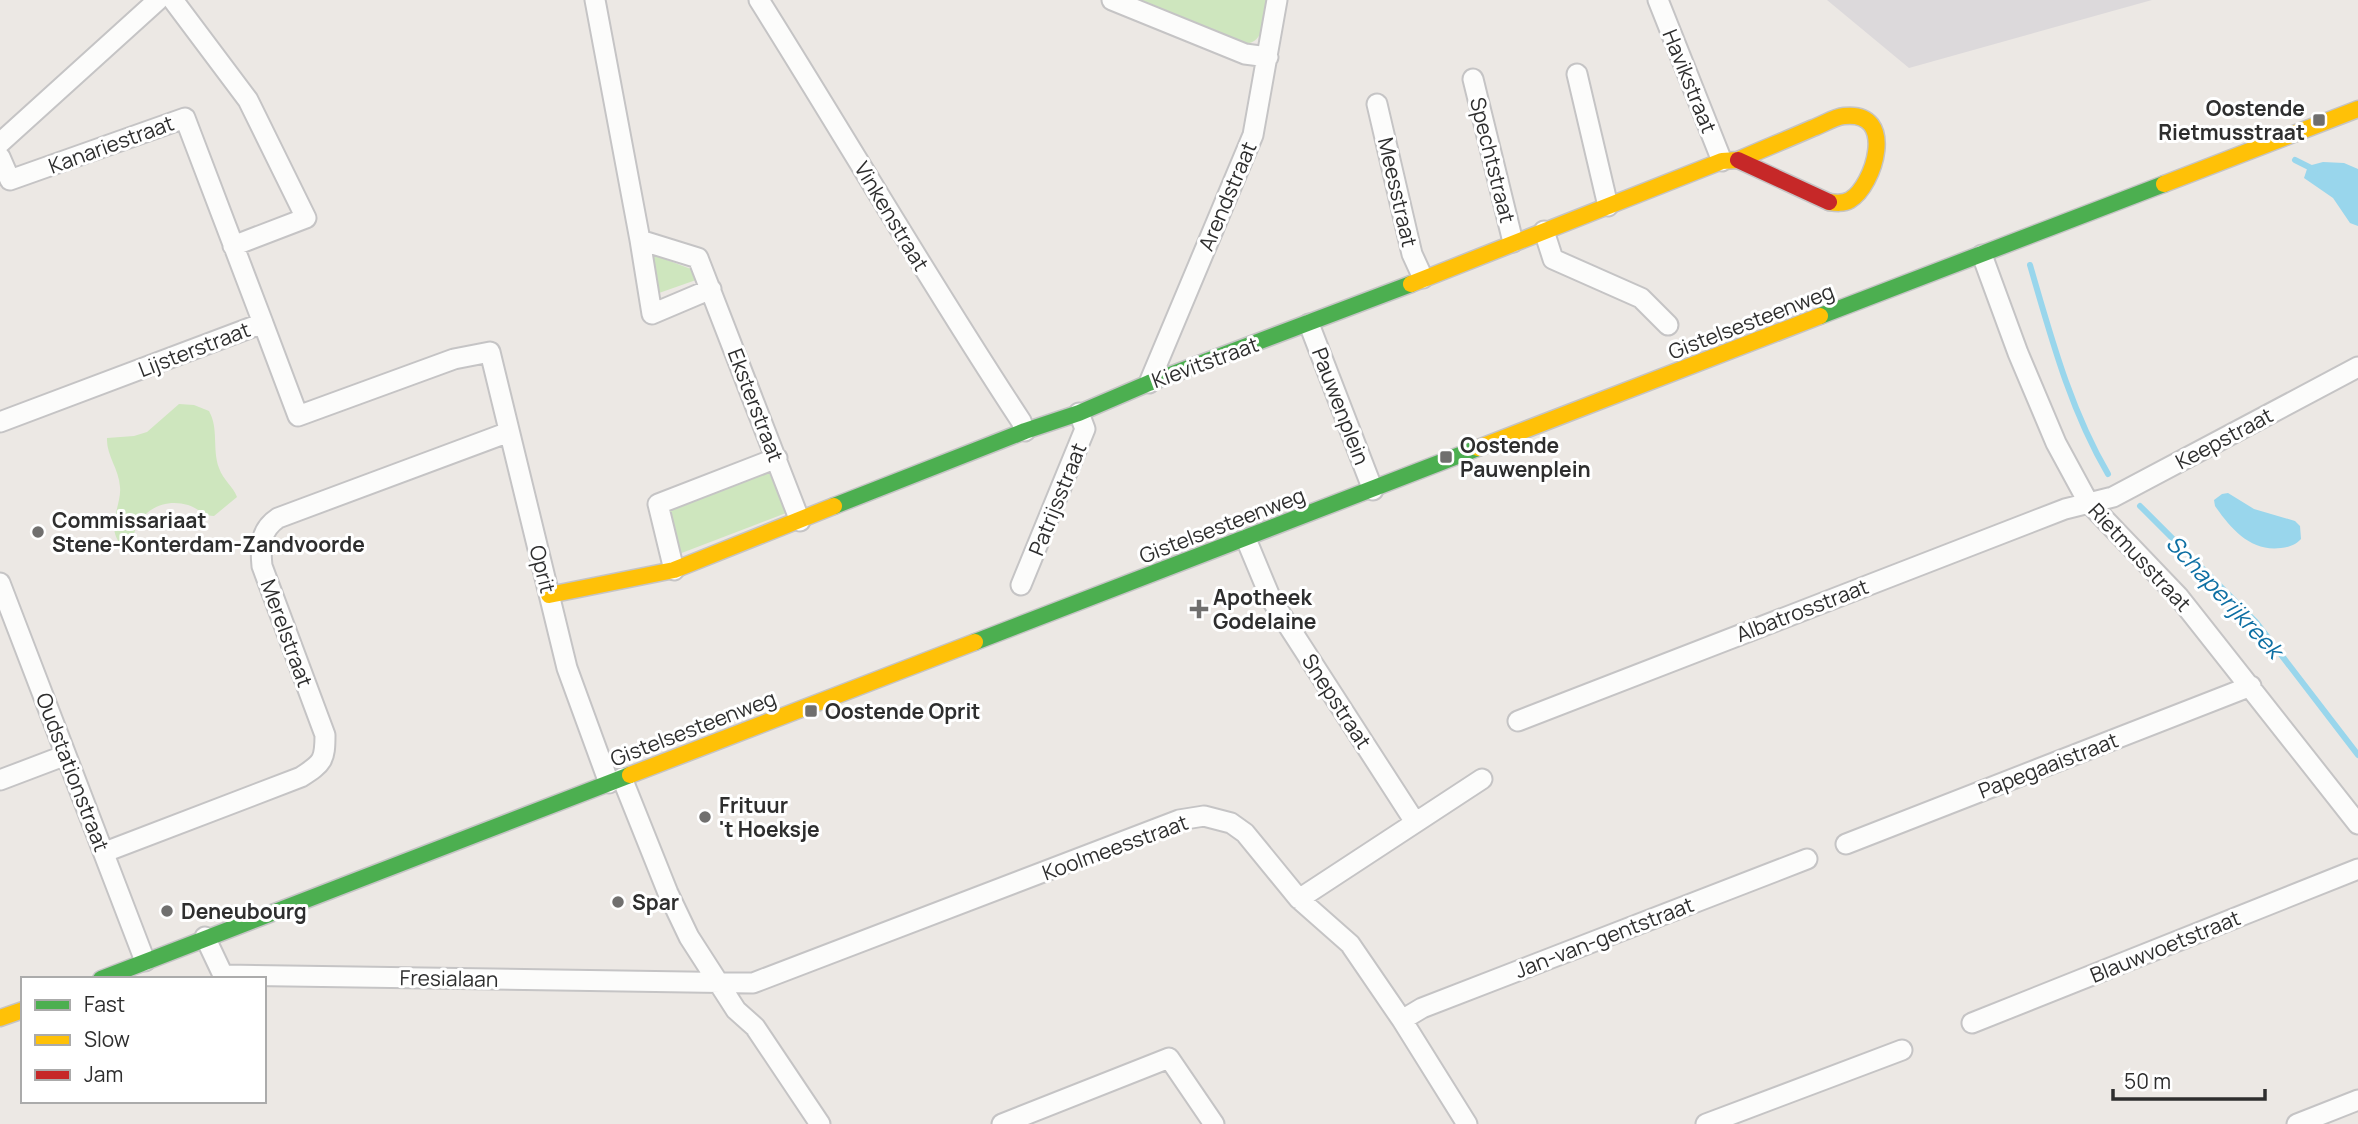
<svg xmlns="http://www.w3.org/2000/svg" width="2358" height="1124" font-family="Manrope,sans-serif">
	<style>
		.industrial { fill: #dcd9db }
		.green { fill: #cee6be }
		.water { fill: #99d6ec }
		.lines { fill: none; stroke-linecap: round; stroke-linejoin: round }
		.stream { stroke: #99d6ec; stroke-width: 6 }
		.street-casing { stroke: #c5c4c5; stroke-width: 23 }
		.fast-casing { stroke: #c5c4c5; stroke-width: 19 }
		.slow-casing { stroke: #c5c4c5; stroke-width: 19 }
		.jam-casing { stroke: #c5c4c5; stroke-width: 19 }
		.street { stroke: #fcfcfb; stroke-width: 19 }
		.fast { stroke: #4caf50; stroke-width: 16 }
		.slow { stroke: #ffc107; stroke-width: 16 }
		.jam { stroke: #c62828; stroke-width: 16 }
		.poi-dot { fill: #706f6e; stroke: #fff; stroke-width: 2.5 }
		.labels { text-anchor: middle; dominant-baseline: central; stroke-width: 6; stroke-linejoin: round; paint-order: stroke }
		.street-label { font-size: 21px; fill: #2e2e2e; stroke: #fff }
		.poi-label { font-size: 21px; font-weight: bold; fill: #2e2e2e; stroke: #fff; text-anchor: start }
		.water-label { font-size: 23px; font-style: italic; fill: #0d6fa3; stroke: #fff }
	</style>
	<rect width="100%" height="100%" fill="#ece8e4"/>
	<!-- industrial -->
	<path class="industrial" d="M1827,0H2152L1909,68Z"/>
	<!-- green -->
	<path class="green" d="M1139,0H1266C1264,17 1266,42 1245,44Z
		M651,254L691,269L696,280L659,293Z
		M179,404L194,405L209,411C219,429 212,449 219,468C223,480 233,486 237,497L214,516C203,516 198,508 188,505C169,499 148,506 138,524C134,530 134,538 129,545L123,546C104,530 122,505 120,487C119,469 106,455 107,438L134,436L147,432Z
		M769,472L786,513L679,554L670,510Z"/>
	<!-- water -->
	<path class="water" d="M2323,162L2344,163L2358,169V226L2350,223L2333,198L2304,178L2308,166Z
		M2228,493L2254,509L2295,521L2300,526L2301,539C2295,545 2290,547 2281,548C2251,552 2231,529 2215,506L2214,500L2222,494Z"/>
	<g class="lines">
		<!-- stream -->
		<path class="stream" d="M2295,160L2315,170
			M2030,265C2051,337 2070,409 2108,474
			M2140,506L2256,622L2358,755"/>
		<!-- street casing -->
		<g class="street-casing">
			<path id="street" d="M173,0L248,100L306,218L233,246
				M595,0L640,240L698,258L800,521
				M759,0C847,140 930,283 1021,421L1025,431
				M1112,0L1245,54L1268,57
				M1658,0L1722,161
				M1577,74L1608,206
				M1473,79L1513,242
				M1377,104L1412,254L1423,278
				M0,143L158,0
				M0,157L10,180L185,118L263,323
				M1544,231L1553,259L1641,298L1668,325
				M640,240L652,314L711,289
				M1982,255L2018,353L2056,443L2088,502L2178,596L2358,824
				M1309,324L1373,490
				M1149,383L1253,135L1277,0
				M0,422L263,323L298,416L454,359L490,352L567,668L609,783
				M1246,539L1271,599L1415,822
				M674,570L658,504L777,458
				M0,583L145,961
				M1021,585L1085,429L1079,413
				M1518,721L2065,509L2113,497L2358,367
				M622,778L668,893L689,937L736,1010L755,1027L820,1124
				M0,780L66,755
				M1846,844L2251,686
				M105,852L301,777C323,763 325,760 325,735L262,566C260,546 260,530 278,518L509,432
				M1299,899L1482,779
				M205,937L223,975L753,983L1179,820L1204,816L1231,823L1245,833L1299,899L1350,944L1402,1020L1467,1124
				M1402,1020L1422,1008L1807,859
				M1972,1023L2358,869
				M1002,1124L1169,1058L1214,1124
				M1706,1124L1902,1050
				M2297,1124L2358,1100"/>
		</g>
		<!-- fast casing -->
		<g class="fast-casing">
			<path id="fast" d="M1820,316L2164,184
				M834,506L1025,431L1079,413L1149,383L1411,284
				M975,642L1478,448
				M101,979L630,775"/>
		</g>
		<!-- slow casing -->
		<g class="slow-casing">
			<path id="slow" d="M2164,184L2358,109
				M1411,284L1722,161L1738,160C1763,149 1788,139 1813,128C1822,125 1834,117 1844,116C1898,110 1874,186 1850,200C1843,204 1836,203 1829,202
				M1478,448L1820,316
				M549,595L674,570L834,506
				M630,775L975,642
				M0,1018L23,1010"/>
		</g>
		<!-- jam casing -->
		<g class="jam-casing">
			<path id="jam" d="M1738,160L1829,202"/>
		</g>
		<!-- street -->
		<use href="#street" class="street"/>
		<!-- fast -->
		<use href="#fast" class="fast"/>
		<!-- slow -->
		<use href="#slow" class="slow"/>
		<!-- jam -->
		<use href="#jam" class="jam"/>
	</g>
	<!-- markers -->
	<g class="poi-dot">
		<rect x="2312" y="113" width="14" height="14" rx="3.5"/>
		<rect x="1439" y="450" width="14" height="14" rx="3.5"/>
		<circle cx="38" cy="532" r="7"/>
		<path d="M1195.5 598.5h7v7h7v7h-7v7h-7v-7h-7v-7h7z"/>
		<rect x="804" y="704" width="14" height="14" rx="3.5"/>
		<circle cx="705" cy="817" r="7"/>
		<circle cx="618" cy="902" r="7"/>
		<circle cx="167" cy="911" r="7"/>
	</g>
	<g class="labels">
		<!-- street labels -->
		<g class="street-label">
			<text transform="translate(1690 81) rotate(68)">Havikstraat</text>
			<text transform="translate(111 144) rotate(-20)">Kanariestraat</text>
			<text transform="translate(1493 160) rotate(76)">Spechtstraat</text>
			<text transform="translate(1398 192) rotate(77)">Meesstraat</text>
			<text transform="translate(1227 196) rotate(-67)">Arendstraat</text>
			<text transform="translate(892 216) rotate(59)">Vinkenstraat</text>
			<text transform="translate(1751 321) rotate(-21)">Gistelsesteenweg</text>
			<text transform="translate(194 349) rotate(-21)">Lijsterstraat</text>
			<text transform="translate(1205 362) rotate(-20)">Kievitstraat</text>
			<text transform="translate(756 405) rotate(69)">Eksterstraat</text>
			<text transform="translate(1341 406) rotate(69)">Pauwenplein</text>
			<text transform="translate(2224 438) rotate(-28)">Keepstraat</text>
			<text transform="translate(1057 499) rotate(-68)">Patrijsstraat</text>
			<text transform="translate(1222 525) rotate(-21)">Gistelsesteenweg</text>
			<text transform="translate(2140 557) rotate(47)">Rietmusstraat</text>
			<text transform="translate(543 569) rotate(76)">Oprit</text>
			<text transform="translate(1802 610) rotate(-21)">Albatrosstraat</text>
			<text transform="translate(287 633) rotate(70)">Merelstraat</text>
			<text transform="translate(1337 701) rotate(57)">Snepstraat</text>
			<text transform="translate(693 728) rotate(-21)">Gistelsesteenweg</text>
			<text transform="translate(2048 765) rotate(-21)">Papegaaistraat</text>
			<text transform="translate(73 772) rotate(69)">Oudstationstraat</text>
			<text transform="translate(1115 847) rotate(-20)">Koolmeesstraat</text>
			<text transform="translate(1604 937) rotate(-21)">Jan-van-gentstraat</text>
			<text transform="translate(2165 946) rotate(-22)">Blauwvoetstraat</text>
			<text transform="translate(449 978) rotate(1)">Fresialaan</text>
		</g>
		<!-- poi labels -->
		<g class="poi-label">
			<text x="2305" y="108" text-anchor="end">Oostende<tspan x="2305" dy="24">Rietmusstraat</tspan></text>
			<text x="1460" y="445">Oostende<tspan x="1460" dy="24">Pauwenplein</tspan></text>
			<text x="52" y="520">Commissariaat<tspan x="52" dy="24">Stene-Konterdam-Zandvoorde</tspan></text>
			<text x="1213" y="597">Apotheek<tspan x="1213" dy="24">Godelaine</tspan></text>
			<text x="825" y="711">Oostende Oprit</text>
			<text x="719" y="805">Frituur<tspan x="719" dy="24">'t Hoeksje</tspan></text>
			<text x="632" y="902">Spar</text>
			<text x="181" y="911">Deneubourg</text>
		</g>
		<!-- water labels -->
		<g class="water-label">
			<text transform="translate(2225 596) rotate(47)">Schaperijkreek</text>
		</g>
	</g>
	<!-- legend -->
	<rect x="21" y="977" width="245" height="126" fill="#ffffff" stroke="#ababab" stroke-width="2"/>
	<rect x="35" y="1000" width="35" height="10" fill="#4caf50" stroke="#ababab" stroke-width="2"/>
	<text x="84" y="1012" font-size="21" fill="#2e2e2e">Fast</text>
	<rect x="35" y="1035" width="35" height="10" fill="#ffc107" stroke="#ababab" stroke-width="2"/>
	<text x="84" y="1047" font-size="21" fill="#2e2e2e">Slow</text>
	<rect x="35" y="1070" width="35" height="10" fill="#c62828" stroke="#ababab" stroke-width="2"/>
	<text x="84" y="1082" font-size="21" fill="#2e2e2e">Jam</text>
	<!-- scale -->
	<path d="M2113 1089v10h152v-10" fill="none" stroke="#2e2e2e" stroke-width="3.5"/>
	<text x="2124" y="1089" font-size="21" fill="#2e2e2e" stroke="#ffffff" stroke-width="5" paint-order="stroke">50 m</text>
</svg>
